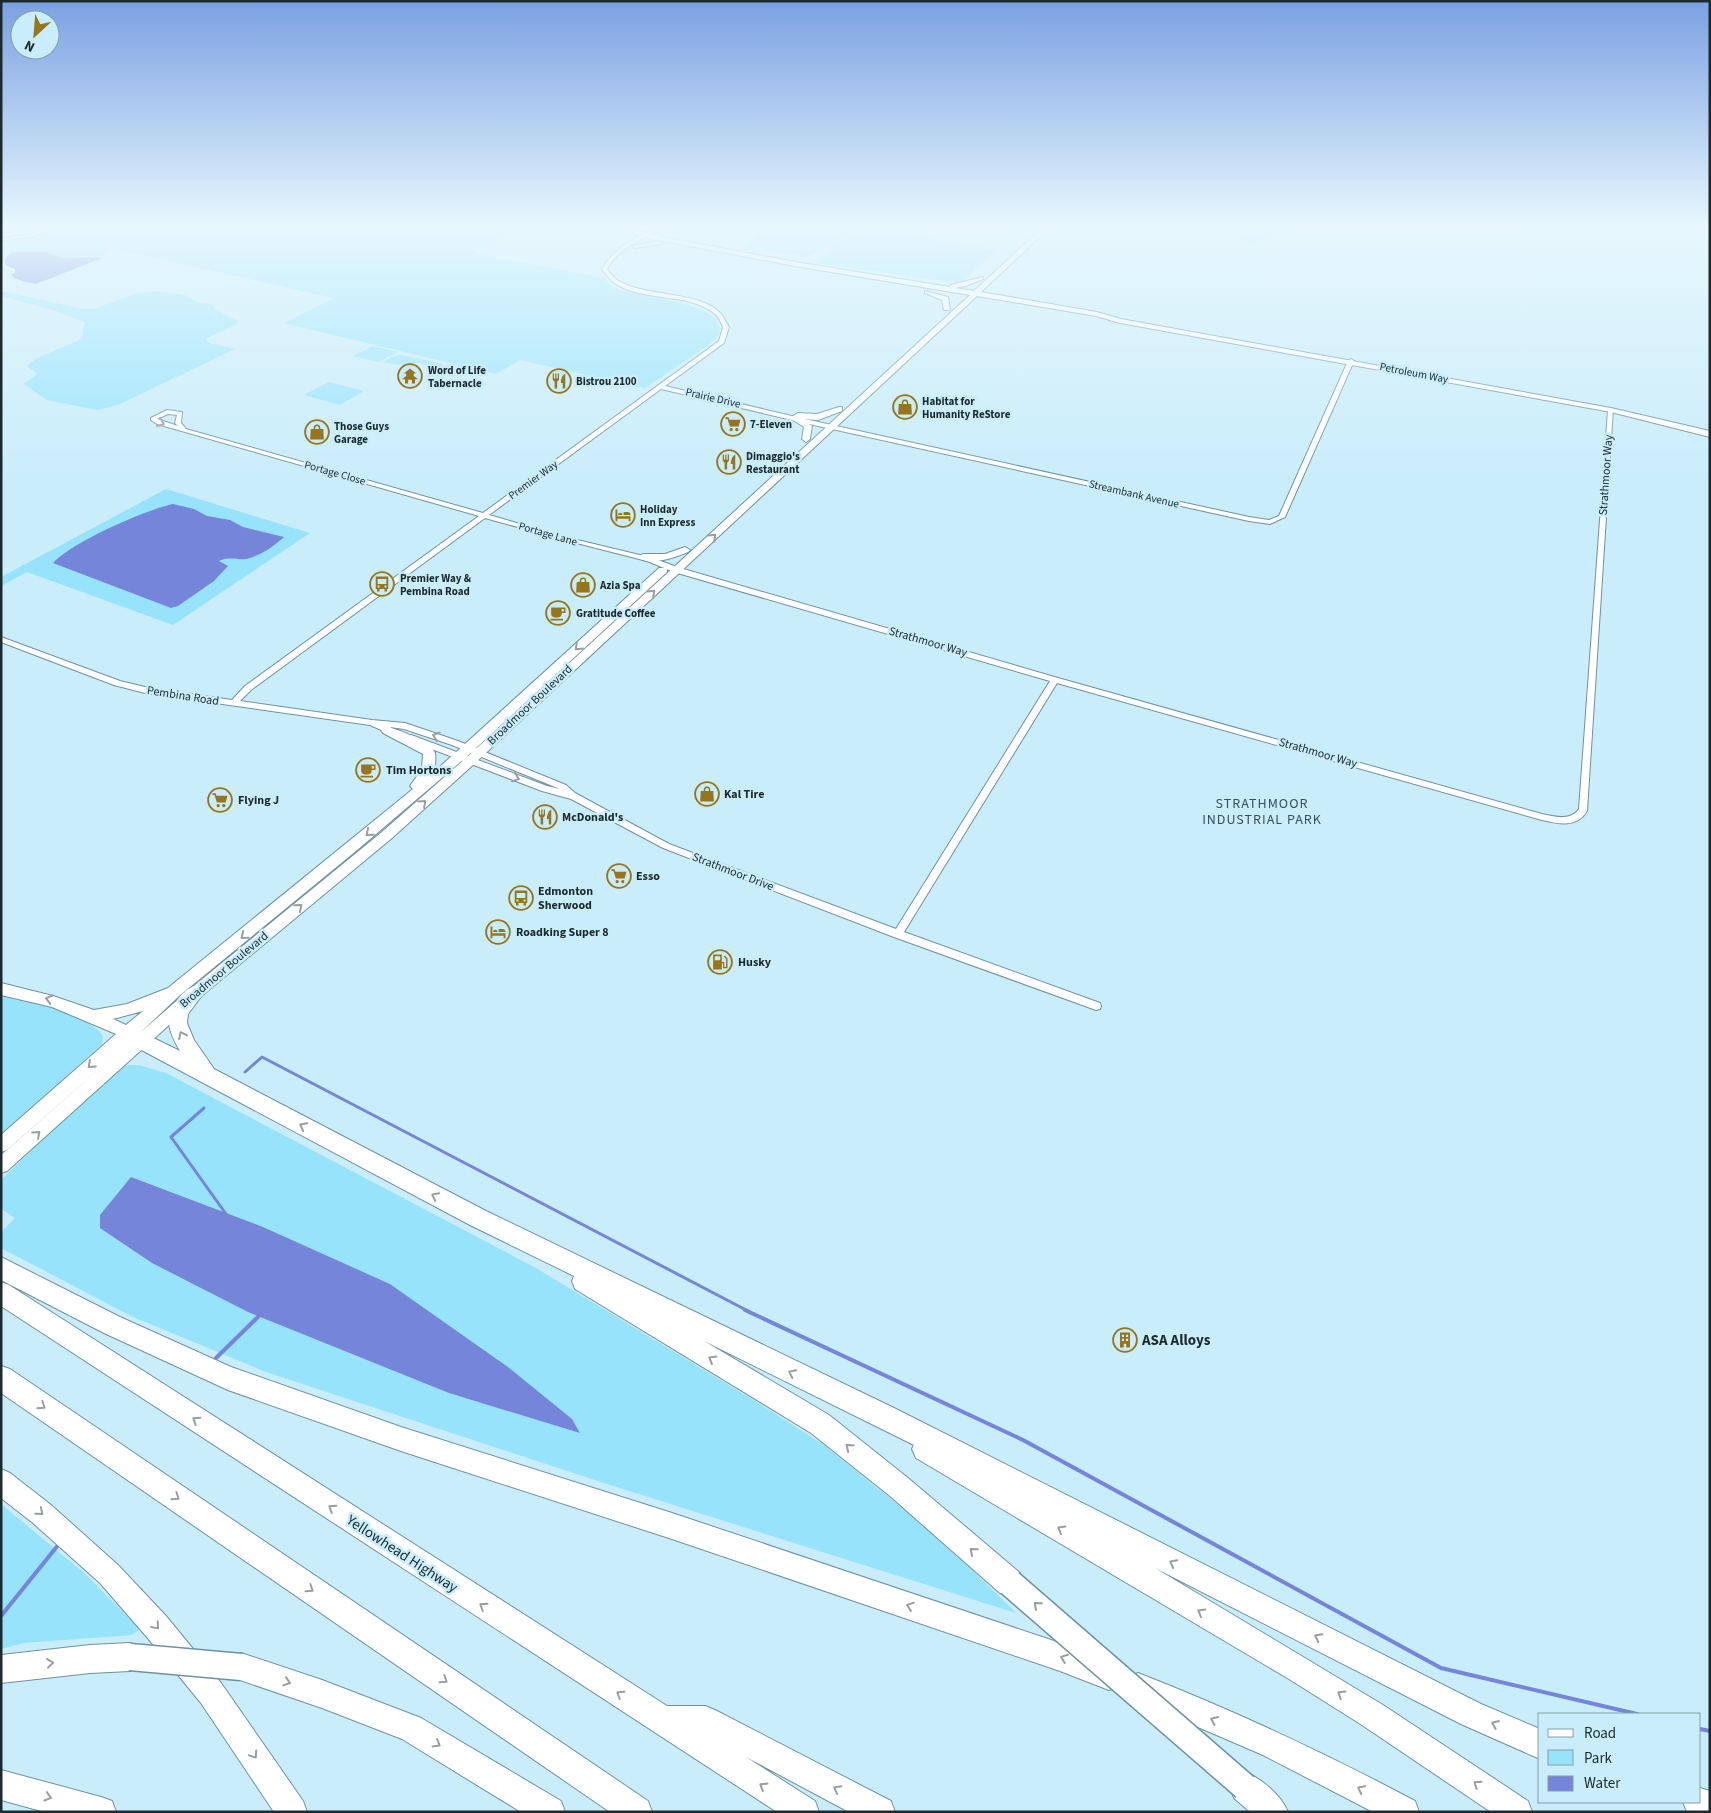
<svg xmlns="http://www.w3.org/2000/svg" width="1711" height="1813" font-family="'Source Sans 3',sans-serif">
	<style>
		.green { fill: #97e3fb; fill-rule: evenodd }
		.water { fill: #7585d9 }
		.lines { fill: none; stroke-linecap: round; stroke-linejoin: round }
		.stream-far2 { stroke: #7585d9; stroke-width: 1 }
		.stream-far1 { stroke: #7585d9; stroke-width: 3 }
		.stream { stroke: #7585d9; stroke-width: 4 }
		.street-casing { stroke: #70929e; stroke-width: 2 }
		.secondary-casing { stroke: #70929e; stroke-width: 2 }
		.highway-casing { stroke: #70929e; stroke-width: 2 }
		.street { fill: #fff; fill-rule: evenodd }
		.secondary { fill: #fff; fill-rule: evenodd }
		.highway { fill: #fff; fill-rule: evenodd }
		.highway-bridge-casing { stroke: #70929e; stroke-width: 29; stroke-linecap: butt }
		.highway-bridge { stroke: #fff; stroke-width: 26 }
		.oneway { stroke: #999fa1 }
		.labels { text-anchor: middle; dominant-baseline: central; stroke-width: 5; stroke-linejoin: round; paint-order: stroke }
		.far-poi-label { font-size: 11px; font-weight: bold; fill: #1c2a2e; stroke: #c9edfa; text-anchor: start }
		.far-street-label { font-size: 11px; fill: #1c2a2e; stroke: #c9edfa }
		.street-label { font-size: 12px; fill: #1c2a2e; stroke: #c9edfa }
		.poi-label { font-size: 12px; font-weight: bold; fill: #1c2a2e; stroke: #c9edfa; text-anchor: start }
		.neighbourhood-label { font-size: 14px; letter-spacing: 1px; fill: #33535d; stroke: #c9edfa }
		.near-poi-label { font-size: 15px; font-weight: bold; fill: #1c2a2e; stroke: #c9edfa; text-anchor: start }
		.near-street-label { font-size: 15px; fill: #1c2a2e; stroke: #c9edfa }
	</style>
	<rect width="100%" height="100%" fill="#c9edfa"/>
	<!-- green -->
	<path class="green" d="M34,228H521L474,253L603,278C607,281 611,286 615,288C634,298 720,300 720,330C720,336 713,341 709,345L645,388L520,360L496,374L284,323L334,298L115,249L98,257L75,258H62L46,252H12L9,243L11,239L47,232Z
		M768,228H858V229L809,257L743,247Z
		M861,228H930L920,237L986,249L989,248L997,249L964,280L956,283L818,263V260C831,247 847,236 864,230Z
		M1249,228H1289C1284,230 1278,231 1273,234C1260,240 1255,250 1240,239Z
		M1,291L84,309H94L134,294L155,291L174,293L185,295L197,302L211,304L216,310L238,321L237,324L205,339L209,343L235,349L118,405L97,410L47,400L24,384L37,374L27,366L37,358L82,339L83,328L85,324L84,322L56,311L1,296Z
		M373,346L398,352L378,362L353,356Z
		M401,355L440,363L445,366L441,368L418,363L398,365L383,362L394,356Z
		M329,382L364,391L340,405L304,395Z
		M166,489L310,533L173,625L27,572L1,586V577Z
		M1,994C32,1003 84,1010 103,1036L102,1044L1,1135Z
		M129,1065H139L166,1073L536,1268L755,1401L824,1445L942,1540L1016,1613L607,1484L266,1372L133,1317L1,1248V1229L3,1230L15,1218L1,1209V1180L111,1073L120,1067ZM131,1177L263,1227L390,1284L508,1367L579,1432L449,1393Z
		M1,1504L84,1573L140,1629L132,1635L24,1643L1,1649Z"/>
	<!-- water -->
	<path class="water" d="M16,252H46L62,258L98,257L102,258L36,284L22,281L14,278L11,274L15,273V269L5,265V260L10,253Z
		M173,504L194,509L207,516L230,520L243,527L284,537C274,546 260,556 246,559C236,560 229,556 219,561L228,566L214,581L178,606L171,608L53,563C72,542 145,510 173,504Z
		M131,1177L263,1227L390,1284L508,1367L572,1419L580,1433L449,1393L248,1312L152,1263L100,1228V1215Z"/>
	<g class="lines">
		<!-- stream-far2 -->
		<path class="stream-far2" d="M887,229L888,231"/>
		<!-- stream-far1 -->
		<path class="stream-far1" d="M245,1072L262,1057L748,1311
			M204,1108L171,1137L226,1214"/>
		<!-- stream -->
		<path class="stream" d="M745,1310L1023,1440L1441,1668L1637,1714
			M216,1358L261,1314
			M1,1616L59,1544
			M1700,1729L1710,1731"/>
		<!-- street casing -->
		<g class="street-casing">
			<path id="street" d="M47,228L52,229L33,236L1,241V239L32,234Z
				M654,228H660C640,241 619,248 607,269C610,273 613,277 617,280C645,298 700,290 721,314C724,317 726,323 729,327L724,343L665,386L809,420L1249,517L1269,520L1279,516L1348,361L1351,359L1354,361L1285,517L1270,524L1249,521L809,424L661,389L489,515L565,537L652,558L680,568L1058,678L1542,814C1555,817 1570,821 1579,809L1608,410L1613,409L1587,811C1577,828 1559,824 1542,820L1057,683L904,932L1100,1003L1101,1006L1100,1009L1096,1010L894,937L663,848L571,799L542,791L408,740L407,738L411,735L414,736L547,786L560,789L452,745L404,729L390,727L399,733L398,735L395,736L370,725L145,693L114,685L1,642V637L120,681L145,687L232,700L245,686L479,516L157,424L151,420V418L167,410L182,412L181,423L186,429L483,513L719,341L723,327C721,323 719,317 715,314C688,291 638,303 612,281C608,277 605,273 602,269C614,248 633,239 654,228ZM168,414L177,415L175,423L178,426L157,419ZM485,518L561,539L647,561L674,572L1050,681L896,929L669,844L575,793L566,785L458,741L405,723L372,720L240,701L251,690Z
				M665,228H671L655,238L651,237Z"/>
		</g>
		<!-- secondary casing -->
		<g class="secondary-casing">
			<path id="secondary" d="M616,228H628L653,235L795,262L950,287L951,285L983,277V279L966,286L955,288L974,291L1042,228H1049L981,292L1097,312L1121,319L1611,408L1710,431V437L1611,412L1120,323L1096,316L977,296L474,764L392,838L199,998L7,1171L1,1173V1155L131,1041L7,1150L1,1152V1135L116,1034L52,1007L1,995V983L53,996L94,1010L127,1004L168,988L413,789L410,786L422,769L423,754L383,733L381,730L383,727C391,725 433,744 435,753C436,758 435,768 433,773L659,568H667V572L464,759L356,851L179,996L140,1033L189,990L382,832L466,758L970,295L795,266L652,239ZM143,1011L126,1025L113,1019Z
				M1,235L4,237V240L1,241Z
				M659,241L662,243L661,244L635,248L632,246Z
				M925,291L948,297L950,310H944L942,300L925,293Z
				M839,407H842V411L818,420L801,419L812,426L810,439L806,442L802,439L804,427L790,418L798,413L817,414Z
				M685,547L690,550L688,552C676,557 649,567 638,557L643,554H665Z"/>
		</g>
		<!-- highway casing -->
		<g class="highway-casing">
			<path id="highway" d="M194,986L201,989L203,994L188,1014L187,1023L194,1040L214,1069L486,1211L894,1408L1481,1704L1540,1729V1759L1461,1724L1155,1568L1383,1705L1528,1801L1532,1812H1491L1362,1725L1289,1679L916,1458L912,1449L914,1445L704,1341L829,1415L908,1478L1020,1573L1023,1583L1020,1593L1010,1596L1000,1593L890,1496L811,1433L575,1289L572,1281L574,1276L470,1225L134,1046L131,1040L134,1034L141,1032L180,1051C169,1032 163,1017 178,999C183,993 187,989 194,986Z
				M1,1257L120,1317L231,1367L401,1427L672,1513L1060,1643L1119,1666L1123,1676L1119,1686L1109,1690L1060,1671L672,1539L401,1451L228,1390L104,1333L1,1280Z
				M1,1282L9,1285L667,1706H705L715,1710L891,1801L895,1812H849L746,1757L815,1801L819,1812H777L1,1306Z
				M1,1366L10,1369L648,1801L652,1812H610L1,1393Z
				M1,1469L10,1473L51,1505L118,1565L166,1616L221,1683L303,1801L307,1812H274L201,1703L146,1636L100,1583L33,1523L1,1498Z
				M130,1643L140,1647L144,1657L140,1667L130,1671L90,1673L1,1683V1655L90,1645Z
				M241,1653L322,1680L421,1718L561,1801L565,1812H521L402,1739L322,1708L231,1677L227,1667L231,1657Z
				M1138,1673C1233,1710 1325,1753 1415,1801L1419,1812H1373L1263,1755L1128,1697L1124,1687L1128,1677Z
				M1,1770L101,1797L112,1801L116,1812H45L1,1800Z
				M1245,1772C1262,1779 1281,1795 1288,1812H1250L1234,1798L1230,1787L1234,1776Z
				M1700,1788L1710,1791V1812H1687L1683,1802H1700Z"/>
		</g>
		<!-- street -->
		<use href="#street" class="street"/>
		<!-- secondary -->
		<use href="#secondary" class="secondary"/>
		<!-- highway -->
		<use href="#highway" class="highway"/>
		<!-- highway-bridge casing -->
		<g class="highway-bridge-casing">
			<path id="highway-bridge" d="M1010,1583L1245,1787
				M130,1657L241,1667"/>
		</g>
		<!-- highway-bridge -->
		<use href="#highway-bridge" class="highway-bridge"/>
	</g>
	<!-- one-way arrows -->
	<defs><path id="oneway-chevron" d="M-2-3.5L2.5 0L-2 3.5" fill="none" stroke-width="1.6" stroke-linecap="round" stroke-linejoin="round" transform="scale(1.25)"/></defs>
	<g class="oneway">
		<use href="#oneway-chevron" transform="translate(161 423) rotate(23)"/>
		<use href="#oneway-chevron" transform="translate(713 537) rotate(-43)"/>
		<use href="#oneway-chevron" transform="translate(652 593) rotate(-43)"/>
		<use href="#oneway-chevron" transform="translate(578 647) rotate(137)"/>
		<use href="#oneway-chevron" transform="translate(436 736) rotate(-161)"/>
		<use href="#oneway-chevron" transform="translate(516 778) rotate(21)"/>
		<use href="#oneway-chevron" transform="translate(423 803) rotate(-42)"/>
		<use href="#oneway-chevron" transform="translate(369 833) rotate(140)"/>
		<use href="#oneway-chevron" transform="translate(299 907) rotate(-40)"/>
		<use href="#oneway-chevron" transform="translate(244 936) rotate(141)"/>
		<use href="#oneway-chevron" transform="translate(49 999) rotate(-164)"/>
		<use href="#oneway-chevron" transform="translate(182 1035) rotate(-115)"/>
		<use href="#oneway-chevron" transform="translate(91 1065) rotate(138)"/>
		<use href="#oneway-chevron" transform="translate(303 1126) rotate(-152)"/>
		<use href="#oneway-chevron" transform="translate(37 1134) rotate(-42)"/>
		<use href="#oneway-chevron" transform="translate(435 1196) rotate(-153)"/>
		<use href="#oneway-chevron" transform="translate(712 1359) rotate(-149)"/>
		<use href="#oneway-chevron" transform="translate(792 1373) rotate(-154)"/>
		<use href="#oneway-chevron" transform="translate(42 1406) rotate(34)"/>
		<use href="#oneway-chevron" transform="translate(196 1420) rotate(-147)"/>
		<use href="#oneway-chevron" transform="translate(849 1447) rotate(-141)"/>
		<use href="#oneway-chevron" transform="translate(176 1497) rotate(34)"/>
		<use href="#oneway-chevron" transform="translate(332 1508) rotate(-147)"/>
		<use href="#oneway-chevron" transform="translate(40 1512) rotate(39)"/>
		<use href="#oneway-chevron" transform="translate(1061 1529) rotate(-150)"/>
		<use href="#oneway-chevron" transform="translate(973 1551) rotate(-139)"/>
		<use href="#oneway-chevron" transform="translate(1173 1563) rotate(-153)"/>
		<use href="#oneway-chevron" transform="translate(310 1589) rotate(34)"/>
		<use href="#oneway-chevron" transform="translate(1037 1605) rotate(-139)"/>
		<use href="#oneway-chevron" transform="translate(483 1606) rotate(-147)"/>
		<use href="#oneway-chevron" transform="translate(910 1606) rotate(-161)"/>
		<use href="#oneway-chevron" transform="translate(1201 1612) rotate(-150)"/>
		<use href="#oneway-chevron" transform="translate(156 1626) rotate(49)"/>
		<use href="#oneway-chevron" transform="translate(1318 1637) rotate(-153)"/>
		<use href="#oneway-chevron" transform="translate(1064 1658) rotate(-159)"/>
		<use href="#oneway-chevron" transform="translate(50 1663) rotate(-7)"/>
		<use href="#oneway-chevron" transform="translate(444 1680) rotate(34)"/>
		<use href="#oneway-chevron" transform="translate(287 1682) rotate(18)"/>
		<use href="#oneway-chevron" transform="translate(620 1694) rotate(-147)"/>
		<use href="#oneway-chevron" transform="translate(1341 1694) rotate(-148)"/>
		<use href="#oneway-chevron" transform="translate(1214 1720) rotate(-156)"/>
		<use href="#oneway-chevron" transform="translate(1495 1724) rotate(-157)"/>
		<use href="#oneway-chevron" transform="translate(437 1744) rotate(31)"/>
		<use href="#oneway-chevron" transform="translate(254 1755) rotate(56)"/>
		<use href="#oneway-chevron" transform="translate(1477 1784) rotate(-145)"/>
		<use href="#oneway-chevron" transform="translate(763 1786) rotate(-148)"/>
		<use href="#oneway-chevron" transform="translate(837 1789) rotate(-152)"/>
		<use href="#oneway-chevron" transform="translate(1361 1789) rotate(-153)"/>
		<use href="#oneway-chevron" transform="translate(48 1797) rotate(16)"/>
	</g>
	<!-- sky -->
	<linearGradient id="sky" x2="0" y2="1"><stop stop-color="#7aa1e2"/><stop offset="0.47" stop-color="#e7f7fd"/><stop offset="1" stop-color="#e7f7fd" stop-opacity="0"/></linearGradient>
	<rect width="1711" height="482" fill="url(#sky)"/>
	<!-- icons -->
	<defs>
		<g id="temple-ring" transform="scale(1.25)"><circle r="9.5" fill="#c9edfa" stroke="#97741e" stroke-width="1.5"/><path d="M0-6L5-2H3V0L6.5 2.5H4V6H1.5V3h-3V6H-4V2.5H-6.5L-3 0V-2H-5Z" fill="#97741e"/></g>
		<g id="restaurant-ring" transform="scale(1.25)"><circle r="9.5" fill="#c9edfa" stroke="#97741e" stroke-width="1.5"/><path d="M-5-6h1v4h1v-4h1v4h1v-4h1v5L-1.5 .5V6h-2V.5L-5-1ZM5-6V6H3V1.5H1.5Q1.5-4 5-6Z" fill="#97741e"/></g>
		<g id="shop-ring" transform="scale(1.25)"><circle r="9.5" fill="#c9edfa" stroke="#97741e" stroke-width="1.5"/><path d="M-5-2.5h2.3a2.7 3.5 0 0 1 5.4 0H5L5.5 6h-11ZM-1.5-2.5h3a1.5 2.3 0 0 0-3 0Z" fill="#97741e"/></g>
		<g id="supermarket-ring" transform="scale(1.25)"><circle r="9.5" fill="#c9edfa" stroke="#97741e" stroke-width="1.5"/><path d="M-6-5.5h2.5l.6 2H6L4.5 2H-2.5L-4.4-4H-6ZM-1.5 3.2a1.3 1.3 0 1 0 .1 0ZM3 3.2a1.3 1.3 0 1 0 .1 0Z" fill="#97741e"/></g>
		<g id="hotel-ring" transform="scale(1.25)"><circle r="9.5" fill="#c9edfa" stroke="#97741e" stroke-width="1.5"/><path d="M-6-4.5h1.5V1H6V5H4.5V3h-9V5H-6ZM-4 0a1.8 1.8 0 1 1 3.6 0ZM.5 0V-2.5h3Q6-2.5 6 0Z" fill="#97741e"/></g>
		<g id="bus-ring" transform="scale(1.25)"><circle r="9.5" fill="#c9edfa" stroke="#97741e" stroke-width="1.5"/><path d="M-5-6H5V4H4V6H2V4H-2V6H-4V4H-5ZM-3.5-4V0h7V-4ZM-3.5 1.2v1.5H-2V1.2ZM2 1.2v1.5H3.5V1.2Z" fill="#97741e"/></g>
		<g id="cafe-ring" transform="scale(1.25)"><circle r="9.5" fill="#c9edfa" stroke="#97741e" stroke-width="1.5"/><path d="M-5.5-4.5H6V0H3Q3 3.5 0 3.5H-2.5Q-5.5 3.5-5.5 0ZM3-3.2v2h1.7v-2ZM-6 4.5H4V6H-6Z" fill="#97741e"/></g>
		<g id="fuel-ring" transform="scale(1.25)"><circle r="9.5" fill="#c9edfa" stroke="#97741e" stroke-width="1.5"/><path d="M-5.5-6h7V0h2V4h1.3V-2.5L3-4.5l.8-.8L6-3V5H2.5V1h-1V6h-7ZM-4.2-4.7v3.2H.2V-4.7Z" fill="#97741e"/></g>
		<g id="building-ring" transform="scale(1.25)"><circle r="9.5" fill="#c9edfa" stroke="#97741e" stroke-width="1.5"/><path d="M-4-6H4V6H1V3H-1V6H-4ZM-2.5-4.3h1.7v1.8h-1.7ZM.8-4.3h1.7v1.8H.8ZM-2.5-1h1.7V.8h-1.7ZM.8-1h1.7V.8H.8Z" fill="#97741e"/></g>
	</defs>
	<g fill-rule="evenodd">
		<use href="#temple-ring" x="410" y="376"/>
		<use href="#restaurant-ring" x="559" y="381"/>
		<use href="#shop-ring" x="905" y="407"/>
		<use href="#supermarket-ring" x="733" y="424"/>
		<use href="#shop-ring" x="317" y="432"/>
		<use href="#restaurant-ring" x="729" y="462"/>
		<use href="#hotel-ring" x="623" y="515"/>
		<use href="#bus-ring" x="382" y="584"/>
		<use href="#shop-ring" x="583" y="585"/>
		<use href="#cafe-ring" x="558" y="613"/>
		<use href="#cafe-ring" x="368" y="770"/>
		<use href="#shop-ring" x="707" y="794"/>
		<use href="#supermarket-ring" x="220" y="800"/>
		<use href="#restaurant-ring" x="545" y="817"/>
		<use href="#supermarket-ring" x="619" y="876"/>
		<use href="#bus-ring" x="521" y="898"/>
		<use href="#hotel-ring" x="498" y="932"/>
		<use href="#fuel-ring" x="720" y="962"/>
		<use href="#building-ring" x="1125" y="1340"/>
	</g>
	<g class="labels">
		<!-- far-poi labels -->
		<g class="far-poi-label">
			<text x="428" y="370">Word of Life<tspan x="428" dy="13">Tabernacle</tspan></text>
			<text x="576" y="381">Bistrou 2100</text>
			<text x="922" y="401">Habitat for<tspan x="922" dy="13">Humanity ReStore</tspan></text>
			<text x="750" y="424">7-Eleven</text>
			<text x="334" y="426">Those Guys<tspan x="334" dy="13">Garage</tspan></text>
			<text x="746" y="456">Dimaggio's<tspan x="746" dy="13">Restaurant</tspan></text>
			<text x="640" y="509">Holiday<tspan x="640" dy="13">Inn Express</tspan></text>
			<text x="400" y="578">Premier Way &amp;<tspan x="400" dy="13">Pembina Road</tspan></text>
			<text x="600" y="585">Azia Spa</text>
			<text x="576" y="613">Gratitude Coffee</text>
		</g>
		<!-- far-street labels -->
		<g class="far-street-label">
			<text transform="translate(1414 373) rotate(11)">Petroleum Way</text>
			<text transform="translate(713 398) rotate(13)">Prairie Drive</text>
			<text transform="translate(335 473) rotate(16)">Portage Close</text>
			<text transform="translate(533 480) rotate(-36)">Premier Way</text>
			<text transform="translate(1134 494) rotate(13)">Streambank Avenue</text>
			<text transform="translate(548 534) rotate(16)">Portage Lane</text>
		</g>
		<!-- street labels -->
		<g class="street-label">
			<text transform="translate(1606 475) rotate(-86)">Strathmoor Way</text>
			<text transform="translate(928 642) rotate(16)">Strathmoor Way</text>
			<text transform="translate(183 696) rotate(9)">Pembina Road</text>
			<text transform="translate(530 705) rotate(-43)">Broadmoor Boulevard</text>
			<text transform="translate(1318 753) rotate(16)">Strathmoor Way</text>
			<text transform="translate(733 872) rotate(21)">Strathmoor Drive</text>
			<text transform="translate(224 970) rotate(-40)">Broadmoor Boulevard</text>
		</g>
		<!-- poi labels -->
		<g class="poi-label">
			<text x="386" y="770">Tim Hortons</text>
			<text x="724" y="794">Kal Tire</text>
			<text x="238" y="800">Flying J</text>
			<text x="562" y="817">McDonald's</text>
			<text x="636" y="876">Esso</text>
			<text x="538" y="891">Edmonton<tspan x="538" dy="14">Sherwood</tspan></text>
			<text x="516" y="932">Roadking Super 8</text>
			<text x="738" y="962">Husky</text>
		</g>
		<!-- neighbourhood labels -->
		<g class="neighbourhood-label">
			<text x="1262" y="804">STRATHMOOR<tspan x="1262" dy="16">INDUSTRIAL PARK</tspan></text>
		</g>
		<!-- near-poi labels -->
		<g class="near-poi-label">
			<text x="1142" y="1340">ASA Alloys</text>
		</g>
		<!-- near-street labels -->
		<g class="near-street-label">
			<text transform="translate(402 1554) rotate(33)">Yellowhead Highway</text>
		</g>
	</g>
	<!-- border -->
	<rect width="1711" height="1813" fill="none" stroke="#1c2a2e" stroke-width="5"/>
	<!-- legend -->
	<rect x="1538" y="1713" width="162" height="90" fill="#c9edfa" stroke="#849fa8"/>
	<rect x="1548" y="1729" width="25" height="8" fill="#ffffff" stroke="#849fa8"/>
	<text x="1584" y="1738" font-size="15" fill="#1c2a2e">Road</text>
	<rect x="1548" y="1750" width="25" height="15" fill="#97e3fb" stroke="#849fa8"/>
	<text x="1584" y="1763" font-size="15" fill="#1c2a2e">Park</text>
	<rect x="1548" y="1776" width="25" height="15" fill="#7585d9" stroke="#849fa8"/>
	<text x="1584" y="1788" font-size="15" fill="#1c2a2e">Water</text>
	<!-- north arrow -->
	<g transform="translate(35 35) rotate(206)"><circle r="24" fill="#c9edfa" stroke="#849fa8"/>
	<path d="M0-4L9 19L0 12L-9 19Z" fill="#97741e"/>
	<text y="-8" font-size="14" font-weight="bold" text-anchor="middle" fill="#1c2a2e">N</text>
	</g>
</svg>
